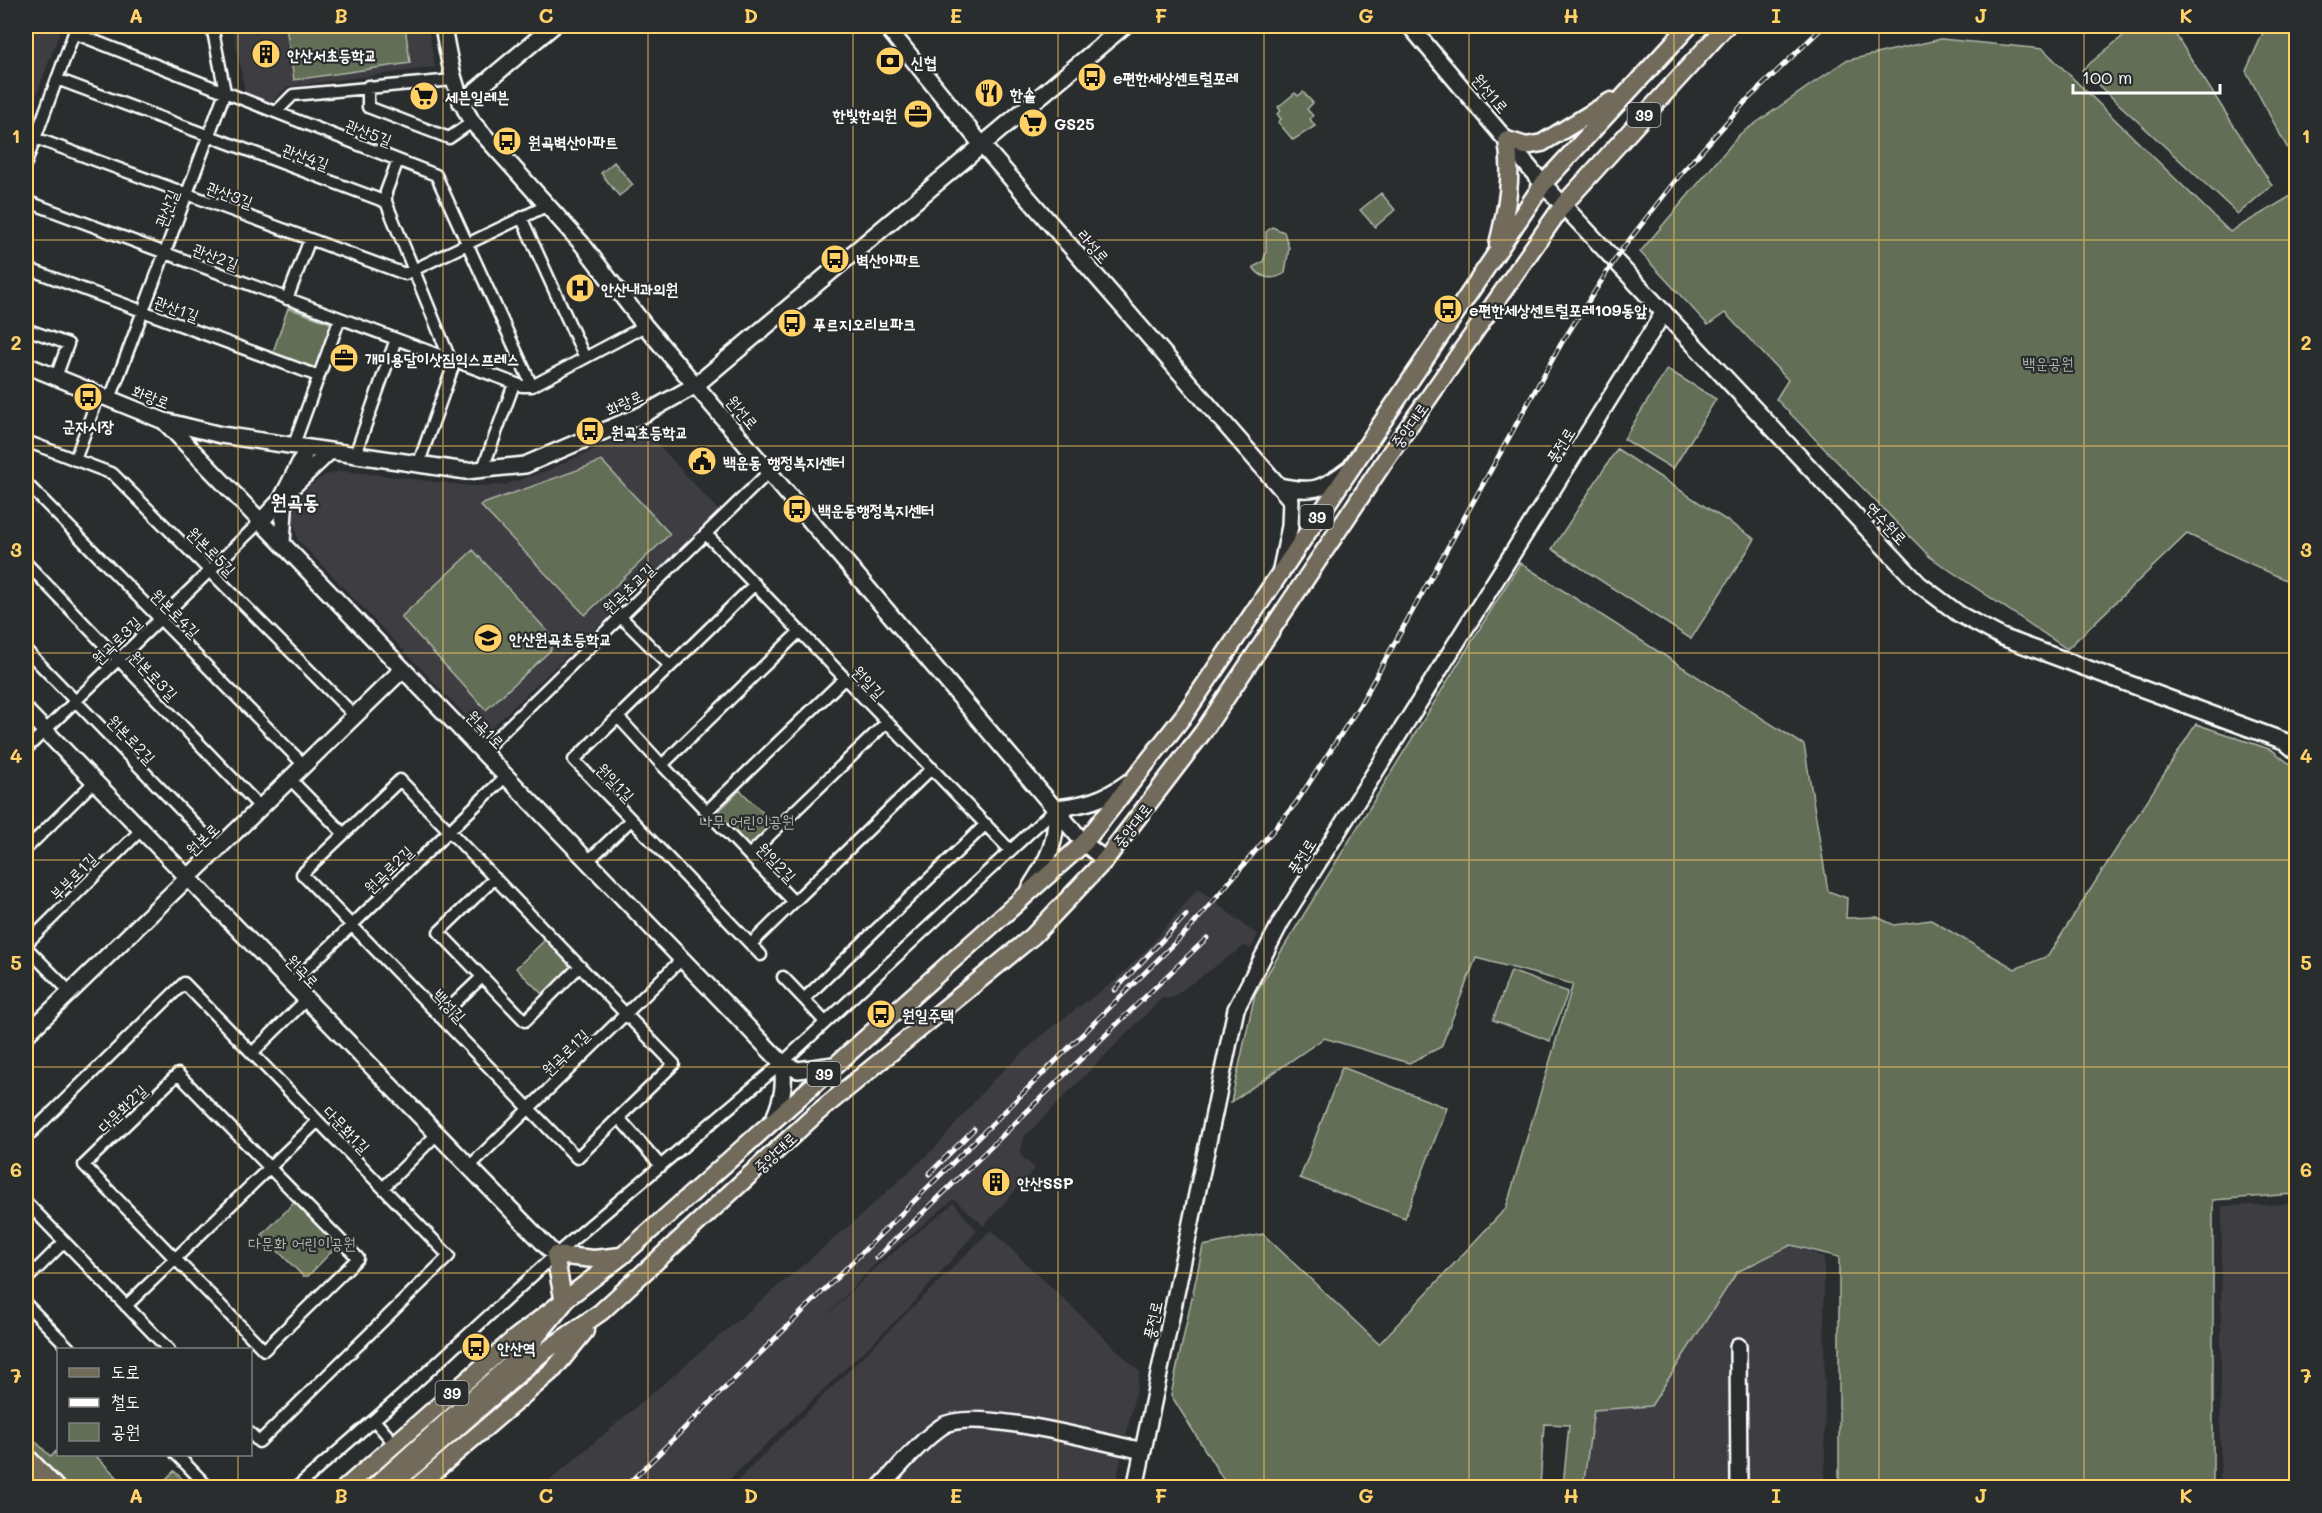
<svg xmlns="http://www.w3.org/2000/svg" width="2322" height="1513" font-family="Mali,'Poor Story',sans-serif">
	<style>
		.built { fill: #3e3d43 }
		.green { fill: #626e55; stroke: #b0b6aa; stroke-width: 1.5 }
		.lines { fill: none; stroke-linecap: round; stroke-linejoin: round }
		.street-casing { stroke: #fff; stroke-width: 15 }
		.secondary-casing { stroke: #fff; stroke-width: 20 }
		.primary-casing { stroke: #fff; stroke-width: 21 }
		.street { stroke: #2a2d2e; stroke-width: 10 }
		.secondary { stroke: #2a2d2e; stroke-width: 15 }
		.primary { stroke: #726b5a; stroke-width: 16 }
		.rail-casing { stroke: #fff; stroke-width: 5 }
		.rail { stroke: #2a2d2e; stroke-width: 3; stroke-dasharray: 9; stroke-linecap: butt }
		.grid { fill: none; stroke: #ffd166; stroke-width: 1.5; stroke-opacity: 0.55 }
		.labels { text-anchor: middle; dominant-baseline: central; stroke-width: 4.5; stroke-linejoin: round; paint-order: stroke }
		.shield { fill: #2a2d2e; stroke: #bfc0c0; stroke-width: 1.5 }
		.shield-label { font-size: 15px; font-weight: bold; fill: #fff }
		.poi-label { font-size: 16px; font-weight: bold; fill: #fff; stroke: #2a2d2e; text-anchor: start }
		.street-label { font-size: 16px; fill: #fff; stroke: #2a2d2e }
		.park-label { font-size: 16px; fill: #b0b6aa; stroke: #2a2d2e }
		.quarter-label { font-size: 20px; font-weight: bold; fill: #fff; stroke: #2a2d2e }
		.neatline { fill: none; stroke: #ffd166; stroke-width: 2 }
		.grid-label { font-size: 20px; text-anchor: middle; font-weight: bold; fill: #ffd166 }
	</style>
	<rect width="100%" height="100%" fill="#2a2d2e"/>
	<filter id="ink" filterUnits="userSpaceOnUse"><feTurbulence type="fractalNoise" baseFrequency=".0167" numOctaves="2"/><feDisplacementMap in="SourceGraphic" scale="12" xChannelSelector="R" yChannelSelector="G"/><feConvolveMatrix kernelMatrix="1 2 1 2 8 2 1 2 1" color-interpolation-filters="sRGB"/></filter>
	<g filter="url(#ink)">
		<!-- built -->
		<path class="built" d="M26,26H62L26,124Z
			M233,26H428L435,67L287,87L271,103L245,92Z
			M643,428L719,511L484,735L298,540L293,518L299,499L309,486L324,476L339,471L355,472L470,486L504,485L546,471Z
			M1198,888L1249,929L1258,934L1251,949L1244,946L1171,998H1163L1158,1002L1024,1137L1020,1155L1035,1168L984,1226L954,1199L874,1265L823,1320L877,1266L954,1203L977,1231L908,1309L721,1487H657L661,1482L656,1488L542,1487L857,1219L936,1147L994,1079L1049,1029L1116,980L1152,944Z
			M2296,1204V1487H2220L2222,1206Z
			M991,1230L1140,1372L1115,1487L730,1488Z
			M1791,1245L1824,1257L1825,1487L1583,1488L1594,1410L1651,1406L1737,1272L1767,1254Z"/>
		<!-- green -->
		<path class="green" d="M286,26H405L410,63L294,80Z
			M2135,26H2170L2272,185L2238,214L2082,70Z
			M2266,26H2296V164L2246,71Z
			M1941,39L2043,49L2230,232L2296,193V585L2187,534L2067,649L1930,557L1776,399L1788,380L1725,313L1708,325L1640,252L1740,134L1845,61Z
			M1303,92L1313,103L1307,109L1313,116L1310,119L1315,126L1293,140L1278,122L1281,119L1277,114L1281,111L1278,107L1295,93L1298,96Z
			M614,162L633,185L619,196L601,173Z
			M1381,193L1395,210L1375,227L1360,210Z
			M1272,227L1284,232L1289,248L1285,273C1273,281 1261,279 1253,267L1263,262L1266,252V232Z
			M288,308L333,324L314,372L272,355Z
			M1667,369L1716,399L1673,469L1624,439Z
			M1617,449L1755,539L1691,639L1552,549Z
			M602,461L670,534L585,615L480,505Z
			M473,550L551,635V650L486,710L401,617Z
			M1520,563L1804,745L1828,891L1847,898L1846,918L1877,917L1894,925L1931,920L2015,969L2048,956L2196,724L2272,750L2296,769V1194L2213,1200V1487H1839V1257L1791,1245L1737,1272L1651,1406L1594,1410L1583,1487H1563L1569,1425L1544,1424L1540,1487H1228L1171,1395L1203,1246L1263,1234L1379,1344L1506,1208L1573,984L1476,958L1441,1047L1409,1063L1324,1038L1231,1102L1255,994Z
			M740,790L775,825L754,845H748L719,816L720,810Z
			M547,938L570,962L571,967L543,995L516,968Z
			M1511,971L1568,992L1550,1041L1493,1020Z
			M1342,1067L1447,1108L1405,1218L1300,1178Z
			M295,1202L335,1243V1248L308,1276H303L262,1235Z
			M26,1432L51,1457L58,1449V1454L95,1455L127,1487H59L26,1453Z
			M174,1471L191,1487H158Z"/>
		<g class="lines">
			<!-- street casing -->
			<g class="street-casing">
				<path id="street" d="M57,79L386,202L450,359
					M368,86V107L449,138L472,122
					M276,112L293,95L453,80
					M35,138L405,274L548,205
					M26,163L74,33L436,175L532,386
					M26,201L522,386H532L645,326
					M386,202V192L398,160
					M522,219L585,358
					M26,268L318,376
					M287,299L310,239
					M26,329L68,344L56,377
					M110,399L225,92L212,26
					M26,441L113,474L355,716
					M293,447L340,318
					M355,455L396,339
					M75,460L99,394
					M418,465L455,361
					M482,471L514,384
					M26,483L304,765
					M706,534L1010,850
					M26,563L261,808
					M755,584L574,760L761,955
					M620,616L670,666
					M800,631L662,765L794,902L932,768
					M26,650L218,848
					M618,717L662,765
					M26,749L261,521
					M482,752L769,472
					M290,779L344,834
					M400,780L674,1064L577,1158L302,874Z
					M707,811L845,678
					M26,849L94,782
					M749,855L887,722
					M588,861L631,820
					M495,878L439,932L525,1021L580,966
					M26,944L141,830
					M751,944L794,902
					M26,947L70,992
					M783,977L804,999L986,824
					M291,984L506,776
					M804,999L825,1022
					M440,1017L482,977
					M252,1053L306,1000
					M178,1074L358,1258L264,1350L84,1165Z
					M619,1118L661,1166
					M26,1138L184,983L449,1256L259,1442L250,1433
					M469,1167L682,959
					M383,1188L437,1134
					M26,1202L169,1350
					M26,1280L64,1242
					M26,1304L71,1350
					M126,1306L318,1121
					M374,1420L394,1443
					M176,1454L209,1488
					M296,1488L400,1397L555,1255L782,1063L1056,808"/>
			</g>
			<!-- secondary casing -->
			<g class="secondary-casing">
				<path id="secondary" d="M443,26C449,60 454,92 472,122L582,244L645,326L1084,843L1105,860
					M886,26L982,145L1291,500L1290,526L1281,569
					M1410,26L1543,184L1919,584L1959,614L2002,637L2284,741L2296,751
					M461,103L553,26
					M26,365L164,421L221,435L466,471L525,465L646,413L696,385L1124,26
					M164,421L782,1063L798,1070L834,1065
					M1279,486C1312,493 1322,490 1348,470
					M261,521L281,500L307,449
					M282,543L285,494L329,452
					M26,711L555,1255
					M1056,808C1084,805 1104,800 1127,783
					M1031,886C1049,858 1057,842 1056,808
					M26,1035L403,669
					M775,1116C783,1097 785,1084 782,1063
					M1738,1346L1739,1488
					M879,1488C899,1468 918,1443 941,1427C970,1405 1104,1443 1143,1451
					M1135,1488L1236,1009L1281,922L1664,312"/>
			</g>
			<!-- primary casing -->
			<g class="primary-casing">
				<path id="primary" d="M1498,244C1507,208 1513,176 1507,140L1526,146L1542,143L1611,101
					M26,1456L56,1488
					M26,1474L38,1488
					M345,1488L515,1338L622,1256L1084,843L1185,714L1543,184L1689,26
					M373,1488L524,1352L564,1303L555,1255L594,1259L621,1256
					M389,1488L541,1354L601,1312L817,1113L1033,936L1105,860L1203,732L1386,459L1563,205L1726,26
					M415,1488L554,1369L585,1331"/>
			</g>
			<!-- street -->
			<use href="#street" class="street"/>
			<!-- secondary -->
			<use href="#secondary" class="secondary"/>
			<!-- primary -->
			<use href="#primary" class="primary"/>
			<!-- rail casing -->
			<g class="rail-casing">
				<path id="rail" d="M1115,990L1186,915
					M929,1174L974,1129
					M876,1258C987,1152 1095,1043 1207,938
					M624,1488L1192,926L1296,803L1360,705L1561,344L1620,252L1679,176L1745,102L1824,26"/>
			</g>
			<!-- rail -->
			<use href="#rail" class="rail"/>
		</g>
	</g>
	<!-- grid -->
	<path class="grid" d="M238,26V1350M443,26V1488M648,26V1488M853,26V1488M1058,26V1488M1264,26V1488M1469,26V1488M1674,26V1488M1879,26V1488M2084,26V1488M26,240H2296M26,446H2296M26,653H2296M26,860H2296M26,1067H2296M26,1273H2296M238,1454V1488"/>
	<!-- icons -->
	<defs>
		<g id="building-disc" transform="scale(1.5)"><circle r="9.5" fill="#ffd166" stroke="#2a2d2e"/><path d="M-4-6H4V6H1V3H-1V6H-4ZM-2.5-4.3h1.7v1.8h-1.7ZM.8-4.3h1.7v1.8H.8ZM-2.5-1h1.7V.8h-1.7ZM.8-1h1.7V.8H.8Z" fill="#111"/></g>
		<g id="bank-disc" transform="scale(1.5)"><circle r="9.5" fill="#ffd166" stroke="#2a2d2e"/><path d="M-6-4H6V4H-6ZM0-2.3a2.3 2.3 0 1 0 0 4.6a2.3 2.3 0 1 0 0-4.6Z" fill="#111"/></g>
		<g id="bus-disc" transform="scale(1.5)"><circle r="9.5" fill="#ffd166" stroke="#2a2d2e"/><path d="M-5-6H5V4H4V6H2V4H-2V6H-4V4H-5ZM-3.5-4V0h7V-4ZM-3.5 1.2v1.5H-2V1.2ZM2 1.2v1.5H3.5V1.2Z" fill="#111"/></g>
		<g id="restaurant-disc" transform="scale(1.5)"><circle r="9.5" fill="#ffd166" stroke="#2a2d2e"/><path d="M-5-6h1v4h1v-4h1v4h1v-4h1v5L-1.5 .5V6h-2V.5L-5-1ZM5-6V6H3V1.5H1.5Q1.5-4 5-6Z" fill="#111"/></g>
		<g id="supermarket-disc" transform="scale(1.5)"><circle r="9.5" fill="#ffd166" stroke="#2a2d2e"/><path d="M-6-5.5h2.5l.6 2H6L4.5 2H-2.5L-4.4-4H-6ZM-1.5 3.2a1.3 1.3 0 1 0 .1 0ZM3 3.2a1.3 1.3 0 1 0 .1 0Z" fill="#111"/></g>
		<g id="office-disc" transform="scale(1.5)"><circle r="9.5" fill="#ffd166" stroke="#2a2d2e"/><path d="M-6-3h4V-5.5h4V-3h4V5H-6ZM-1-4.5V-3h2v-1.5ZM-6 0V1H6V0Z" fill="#111"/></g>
		<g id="hospital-disc" transform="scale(1.5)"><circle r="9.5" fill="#ffd166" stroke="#2a2d2e"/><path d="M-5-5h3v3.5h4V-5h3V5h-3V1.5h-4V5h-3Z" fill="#111"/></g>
		<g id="civic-disc" transform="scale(1.5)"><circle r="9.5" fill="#ffd166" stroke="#2a2d2e"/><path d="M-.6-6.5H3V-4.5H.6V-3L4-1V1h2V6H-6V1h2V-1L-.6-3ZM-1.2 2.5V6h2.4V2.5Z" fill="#111"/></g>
		<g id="school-disc" transform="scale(1.5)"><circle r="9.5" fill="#ffd166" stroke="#2a2d2e"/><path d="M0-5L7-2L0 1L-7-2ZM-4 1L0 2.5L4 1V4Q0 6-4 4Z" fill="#111"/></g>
	</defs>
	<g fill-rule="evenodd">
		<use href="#building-disc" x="266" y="54"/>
		<use href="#bank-disc" x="890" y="61"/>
		<use href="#bus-disc" x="1092" y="77"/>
		<use href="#restaurant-disc" x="989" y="93"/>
		<use href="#supermarket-disc" x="424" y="96"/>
		<use href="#office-disc" x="918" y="114"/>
		<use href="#supermarket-disc" x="1033" y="123"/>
		<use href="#bus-disc" x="507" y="141"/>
		<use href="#bus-disc" x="835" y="259"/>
		<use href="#hospital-disc" x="580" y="288"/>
		<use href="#bus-disc" x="1448" y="309"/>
		<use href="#bus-disc" x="792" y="323"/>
		<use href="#office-disc" x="344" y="358"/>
		<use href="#bus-disc" x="88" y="397"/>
		<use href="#bus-disc" x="590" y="431"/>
		<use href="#civic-disc" x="702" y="461"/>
		<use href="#bus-disc" x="797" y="509"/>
		<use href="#school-disc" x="488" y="638"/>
		<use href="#bus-disc" x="881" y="1014"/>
		<use href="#building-disc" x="996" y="1182"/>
		<use href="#bus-disc" x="476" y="1347"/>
	</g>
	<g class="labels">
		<!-- shield labels -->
		<g class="shield">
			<rect x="1627.5" y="103" width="33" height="24" rx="4.5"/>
			<rect x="1300.5" y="505" width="33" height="24" rx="4.5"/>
			<rect x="807.5" y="1062" width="33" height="24" rx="4.5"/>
			<rect x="435.5" y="1381" width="33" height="24" rx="4.5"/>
		</g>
		<g class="shield-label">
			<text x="1644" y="115">39</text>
			<text x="1317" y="517">39</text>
			<text x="824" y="1074">39</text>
			<text x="452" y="1393">39</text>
		</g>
		<!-- poi labels -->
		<g class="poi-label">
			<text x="287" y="54">안산서초등학교</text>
			<text x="911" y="61">신협</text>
			<text x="1113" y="77">e편한세상센트럴포레</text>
			<text x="1010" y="93">한솥</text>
			<text x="445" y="96">세븐일레븐</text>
			<text x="897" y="114" text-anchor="end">한빛한의원</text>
			<text x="1054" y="123">GS25</text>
			<text x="528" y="141">원곡벽산아파트</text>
			<text x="856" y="259">벽산아파트</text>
			<text x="601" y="288">안산내과의원</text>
			<text x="1469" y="309">e편한세상센트럴포레109동앞</text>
			<text x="813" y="323">푸르지오리브파크</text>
			<text x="365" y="358">개미용달이삿짐익스프레스</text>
			<text x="88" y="425" text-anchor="middle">군자시장</text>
			<text x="611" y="431">원곡초등학교</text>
			<text x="723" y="461">백운동 행정복지센터</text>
			<text x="818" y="509">백운동행정복지센터</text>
			<text x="509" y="638">안산원곡초등학교</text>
			<text x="902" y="1014">원일주택</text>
			<text x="1017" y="1182">안산SSP</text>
			<text x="497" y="1347">안산역</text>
		</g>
		<!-- street labels -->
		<g class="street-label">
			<text transform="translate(1491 93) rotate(50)">원선1로</text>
			<text transform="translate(369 132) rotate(21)">관산5길</text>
			<text transform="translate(306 156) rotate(20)">관산4길</text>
			<text transform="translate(230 194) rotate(20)">관산3길</text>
			<text transform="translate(166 208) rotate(-69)">관산길</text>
			<text transform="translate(1094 246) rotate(49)">라성로</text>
			<text transform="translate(216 256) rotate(21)">관산2길</text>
			<text transform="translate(177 308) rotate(20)">관산1길</text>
			<text transform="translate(151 396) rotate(21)">화랑로</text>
			<text transform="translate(624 402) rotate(-25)">화랑로</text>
			<text transform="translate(743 412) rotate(50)">원선로</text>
			<text transform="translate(1409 425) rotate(-55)">중앙대로</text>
			<text transform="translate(1560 445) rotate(-58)">풍전로</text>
			<text transform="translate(1887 523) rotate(47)">연수원로</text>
			<text transform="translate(212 551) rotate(45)">원본로5길</text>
			<text transform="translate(628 588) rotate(-44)">원곡초교길</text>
			<text transform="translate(176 613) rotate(45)">원본로4길</text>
			<text transform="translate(116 640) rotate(-44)">원곡로3길</text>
			<text transform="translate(154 675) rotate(46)">원본로3길</text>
			<text transform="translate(869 682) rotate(46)">원일길</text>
			<text transform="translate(486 729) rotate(46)">원곡1로</text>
			<text transform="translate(132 739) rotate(46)">원본로2길</text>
			<text transform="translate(616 782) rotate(46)">원일1길</text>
			<text transform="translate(1132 825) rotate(-52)">중앙대로</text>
			<text transform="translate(202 839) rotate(-44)">원본로</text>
			<text transform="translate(1301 856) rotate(-58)">풍전로</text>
			<text transform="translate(777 862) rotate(46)">원일2길</text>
			<text transform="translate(388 869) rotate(-44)">원곡로2길</text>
			<text transform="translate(73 876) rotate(-45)">부부로1길</text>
			<text transform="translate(303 971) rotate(46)">원곡로</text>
			<text transform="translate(450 1005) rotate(46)">백성길</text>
			<text transform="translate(565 1052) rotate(-44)">원곡로1길</text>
			<text transform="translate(122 1108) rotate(-44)">다문화2길</text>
			<text transform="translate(347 1129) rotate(46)">다문화1길</text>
			<text transform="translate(775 1152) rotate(-43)">중앙대로</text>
			<text transform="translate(1152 1320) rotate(-78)">풍전로</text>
		</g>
		<!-- park labels -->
		<g class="park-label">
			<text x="2048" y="362">백운공원</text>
			<text x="747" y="820">나무 어린이공원</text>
			<text x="302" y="1242">다문화 어린이공원</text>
		</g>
		<!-- quarter labels -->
		<g class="quarter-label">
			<text x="295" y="501">원곡동</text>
		</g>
	</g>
	<!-- margin -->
	<rect width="2322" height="1513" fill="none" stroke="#2a2d2e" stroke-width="66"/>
	<!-- legend -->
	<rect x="57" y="1348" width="195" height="108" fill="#2a2d2e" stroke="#7f8182" stroke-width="1.5"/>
	<rect x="69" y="1368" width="30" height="9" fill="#726b5a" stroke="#7f8182" stroke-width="1.5"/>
	<text x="111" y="1378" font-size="18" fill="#ffffff">도로</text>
	<rect x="69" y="1398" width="30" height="9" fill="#ffffff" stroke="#7f8182" stroke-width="1.5"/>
	<text x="111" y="1408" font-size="18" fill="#ffffff">철도</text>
	<rect x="69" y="1423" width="30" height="18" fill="#626e55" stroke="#7f8182" stroke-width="1.5"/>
	<text x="111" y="1438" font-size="18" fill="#ffffff">공원</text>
	<!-- scale -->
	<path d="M2073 84v9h147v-9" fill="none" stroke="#ffffff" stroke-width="3"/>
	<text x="2082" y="84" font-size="18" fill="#ffffff" stroke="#2a2d2e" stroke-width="4.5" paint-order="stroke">100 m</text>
	<rect x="33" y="33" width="2256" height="1447" class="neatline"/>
	<g class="grid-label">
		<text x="136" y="23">A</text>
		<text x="341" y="23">B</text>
		<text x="546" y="23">C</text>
		<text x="751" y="23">D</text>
		<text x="956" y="23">E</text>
		<text x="1161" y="23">F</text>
		<text x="1366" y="23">G</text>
		<text x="1571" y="23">H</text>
		<text x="1776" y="23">I</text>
		<text x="1981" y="23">J</text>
		<text x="2186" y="23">K</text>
		<text x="16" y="143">1</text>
		<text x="2306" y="143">1</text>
		<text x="16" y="350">2</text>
		<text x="2306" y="350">2</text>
		<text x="16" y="557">3</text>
		<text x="2306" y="557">3</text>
		<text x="16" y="763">4</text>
		<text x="2306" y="763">4</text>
		<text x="16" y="970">5</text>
		<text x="2306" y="970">5</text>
		<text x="16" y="1177">6</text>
		<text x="2306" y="1177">6</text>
		<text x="16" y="1383">7</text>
		<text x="2306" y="1383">7</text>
		<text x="136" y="1503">A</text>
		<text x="341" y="1503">B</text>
		<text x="546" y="1503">C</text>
		<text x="751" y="1503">D</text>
		<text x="956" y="1503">E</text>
		<text x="1161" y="1503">F</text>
		<text x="1366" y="1503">G</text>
		<text x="1571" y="1503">H</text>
		<text x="1776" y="1503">I</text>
		<text x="1981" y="1503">J</text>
		<text x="2186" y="1503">K</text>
	</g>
</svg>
